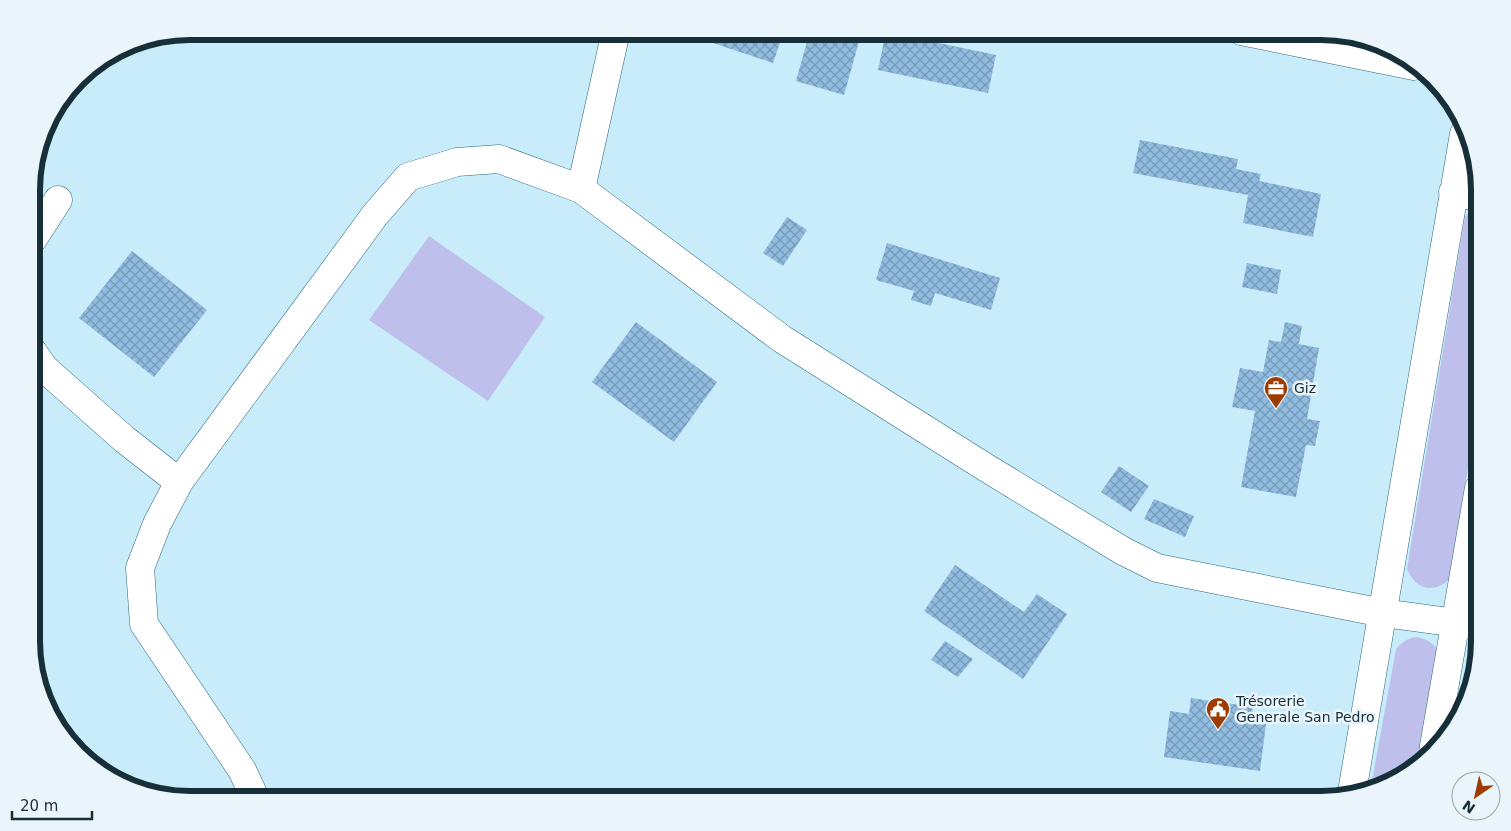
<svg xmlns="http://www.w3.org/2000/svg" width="1511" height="831" font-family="'DejaVu Sans',sans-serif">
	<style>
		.green { fill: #bec0eb }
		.building { fill: url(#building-cross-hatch) }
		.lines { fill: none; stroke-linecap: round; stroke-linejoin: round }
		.minor-casing { stroke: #2a677b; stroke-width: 29 }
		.minor { stroke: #fff; stroke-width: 28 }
		.labels { text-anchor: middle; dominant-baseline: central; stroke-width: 5; stroke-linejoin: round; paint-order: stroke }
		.poi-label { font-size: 14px; fill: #162f38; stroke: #e9f5fa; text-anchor: start }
		.rim { fill: none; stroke: #162f38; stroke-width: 6 }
	</style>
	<defs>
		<pattern id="building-cross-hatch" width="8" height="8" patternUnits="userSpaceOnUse" patternTransform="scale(1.25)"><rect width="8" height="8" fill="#90bce0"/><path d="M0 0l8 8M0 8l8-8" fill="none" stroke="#7599b7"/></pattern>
	</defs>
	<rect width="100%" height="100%" fill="#c9ecfa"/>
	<!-- green -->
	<path class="green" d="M1479,206V399L1450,579C1433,594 1416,590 1407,569L1465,217L1470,211Z
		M429,236L545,317L488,401L369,320Z
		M1415,637C1428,639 1434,643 1440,654L1420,761L1409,773L1371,786L1396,649C1402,642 1407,639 1415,637Z"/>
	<!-- building -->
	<path class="building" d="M690,31H784L773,63L689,35Z
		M810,31H862L844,95L796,81Z
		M886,32L996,55L988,93L878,70Z
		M1140,140L1238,159L1236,169L1261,174L1259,181L1321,194L1313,237L1243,223L1248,195L1133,173Z
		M787,217L807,230L783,266L763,253Z
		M887,243L1000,278L991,310L935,293L931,306L911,300L914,291L876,280Z
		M132,251L207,310L154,377L79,318Z
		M1247,263L1281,270L1277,294L1242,287Z
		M636,322L717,382L674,442L592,382Z
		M1285,322L1302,326L1299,344L1319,348L1307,419L1320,421L1315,446L1306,445L1296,497L1241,487L1255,411L1232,407L1240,368L1263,372L1269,340L1281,342Z
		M1119,466L1149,486L1131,512L1101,492Z
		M1154,499L1194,516L1185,537L1144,519Z
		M955,565L1024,612L1037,594L1067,614L1023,679L924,611Z
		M945,641L973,659L958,677L931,660Z
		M1191,698L1253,707L1251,722L1266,724L1260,771L1164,757L1170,711L1189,714Z"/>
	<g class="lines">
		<!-- minor casing -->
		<g class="minor-casing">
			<path id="minor" d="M1241,31L1414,66
				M581,189L616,31
				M1453,192L1479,197
				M33,239L58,200
				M33,352L44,368L124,439L179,482
				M1434,746L1479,488
				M1352,792L1464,134
				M256,800L242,770L144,624L140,568L157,524L179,482L375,215L408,177L457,162L499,159L581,189L782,339L985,467L1123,551L1157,568L1383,613L1479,626"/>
		</g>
		<!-- minor -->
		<use href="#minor" class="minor"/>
	</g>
	<!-- icons -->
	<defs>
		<g id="office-pin" transform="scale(1.25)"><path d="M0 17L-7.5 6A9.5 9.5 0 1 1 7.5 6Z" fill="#9e3b00" stroke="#e9f5fa"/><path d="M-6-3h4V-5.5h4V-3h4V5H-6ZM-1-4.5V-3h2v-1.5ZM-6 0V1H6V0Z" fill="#fff"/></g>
		<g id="civic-pin" transform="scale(1.25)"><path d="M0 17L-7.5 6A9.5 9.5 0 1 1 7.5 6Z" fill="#9e3b00" stroke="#e9f5fa"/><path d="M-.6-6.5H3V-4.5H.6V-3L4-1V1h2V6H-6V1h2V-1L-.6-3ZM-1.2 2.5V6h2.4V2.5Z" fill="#fff"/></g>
	</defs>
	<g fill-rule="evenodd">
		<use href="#office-pin" x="1276" y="388"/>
		<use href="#civic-pin" x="1218" y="709"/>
	</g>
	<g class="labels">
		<!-- poi labels -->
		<g class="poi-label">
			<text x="1294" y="388">Giz</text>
			<text x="1236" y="701">Trésorerie<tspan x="1236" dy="16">Generale San Pedro</tspan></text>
		</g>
	</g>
	<!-- crop -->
	<path d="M0 0H1511V831H0ZM190 40H1321A150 150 0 0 1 1471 190V641A150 150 0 0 1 1321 791H190A150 150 0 0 1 40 641V190A150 150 0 0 1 190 40Z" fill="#e9f5fa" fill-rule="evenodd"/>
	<path class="rim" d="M190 40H1321A150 150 0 0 1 1471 190V641A150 150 0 0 1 1321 791H190A150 150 0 0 1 40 641V190A150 150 0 0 1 190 40Z"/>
	<!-- north arrow -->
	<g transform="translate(1476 796) rotate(214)"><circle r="24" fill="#e9f5fa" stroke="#95a6ac"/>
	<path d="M0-4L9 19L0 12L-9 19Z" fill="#9e3b00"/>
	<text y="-8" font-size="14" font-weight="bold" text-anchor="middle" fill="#162f38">N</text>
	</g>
	<!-- scale -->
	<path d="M12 811v8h80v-8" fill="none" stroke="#162f38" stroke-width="2.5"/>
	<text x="20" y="811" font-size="15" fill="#162f38" stroke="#e9f5fa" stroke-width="4" paint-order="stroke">20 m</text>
</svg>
